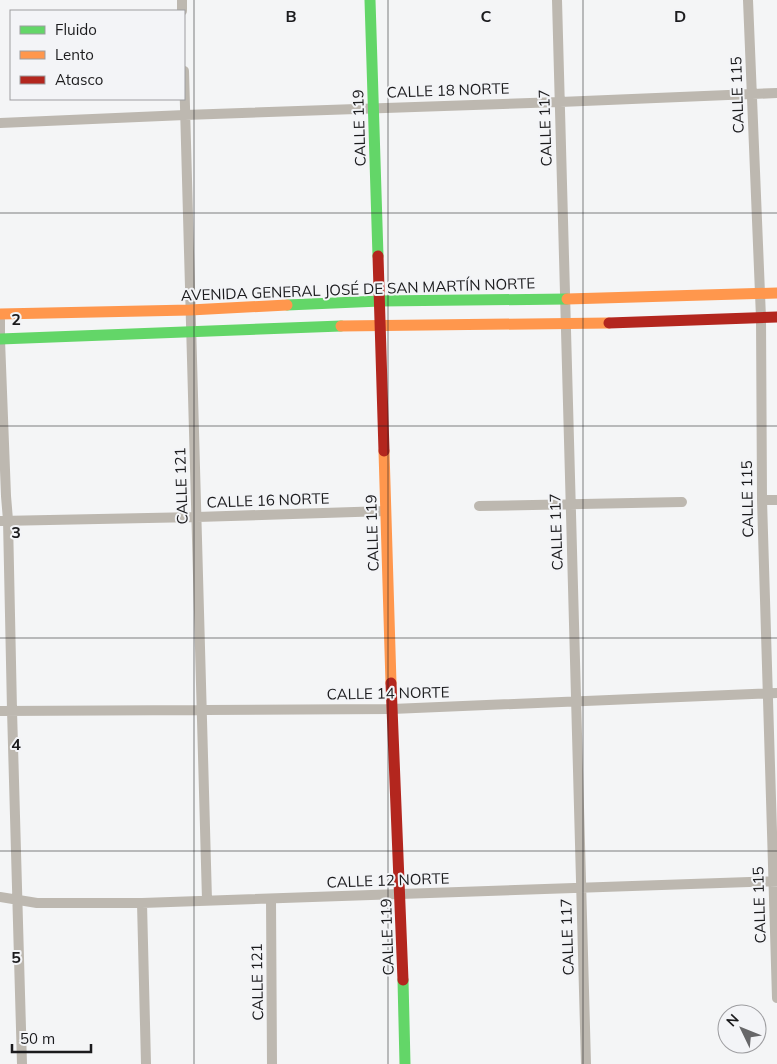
<svg xmlns="http://www.w3.org/2000/svg" width="777" height="1064" font-family="Mulish,sans-serif">
	<style>
		.lines { fill: none; stroke-linecap: round; stroke-linejoin: round }
		.street { stroke: #bdb8b0; stroke-width: 10 }
		.fast { stroke: #63d668; stroke-width: 11 }
		.slow { stroke: #ff974d; stroke-width: 11 }
		.jam { stroke: #b3261e; stroke-width: 11 }
		.grid { fill: none; stroke: #1b1b1d; stroke-width: 1; stroke-opacity: 0.55 }
		.labels { text-anchor: middle; dominant-baseline: central; stroke-width: 4; stroke-linejoin: round; paint-order: stroke }
		.street-label { font-size: 15px; fill: #1b1b1d; stroke: #f3f4f7 }
		.grid-label { font-size: 16px; text-anchor: middle; font-weight: bold; fill: #1b1b1d; stroke: #f3f4f7; stroke-width: 4; stroke-linejoin: round; paint-order: stroke }
	</style>
	<rect width="100%" height="100%" fill="#f4f5f6"/>
	<g class="lines">
		<!-- street -->
		<path class="street" d="M182,0V11
			M557,0L586,1064
			M748,0L761,318L762,500L777,998
			M184,71L207,900
			M0,123L185,115L560,102L777,93
			M0,320V337
			M0,340L6,496L8,520L12,710L22,1064
			M762,500H777
			M479,506L682,502
			M0,521L197,517L386,511
			M0,711L392,709L777,693
			M0,897L37,903H142L777,881
			M271,899L272,1064
			M142,903L146,1064"/>
		<!-- fast -->
		<path class="fast" d="M370,0L378,256
			M287,305L380,301L567,299
			M0,339L341,326
			M403,980L405,1064"/>
		<!-- slow -->
		<path class="slow" d="M567,299L777,293
			M0,314L190,310L287,305
			M341,326L609,323
			M384,451L391,683"/>
		<!-- jam -->
		<path class="jam" d="M378,256L384,451
			M609,323L777,317
			M391,683L403,980"/>
	</g>
	<!-- grid -->
	<path class="grid" d="M194,0V1064M388,0V1064M583,0V1064M0,213H777M0,426H777M0,638H777M0,851H777"/>
	<g class="labels">
		<!-- street labels -->
		<g class="street-label">
			<text transform="translate(448 90) rotate(-2)">CALLE 18 NORTE</text>
			<text transform="translate(737 95) rotate(-92)">CALLE 115</text>
			<text transform="translate(359 128) rotate(-92)">CALLE 119</text>
			<text transform="translate(545 128) rotate(-92)">CALLE 117</text>
			<text transform="translate(358 289) rotate(-2)">AVENIDA GENERAL JOSÉ DE SAN MARTÍN NORTE</text>
			<text transform="translate(181 486) rotate(-92)">CALLE 121</text>
			<text transform="translate(747 499) rotate(-91)">CALLE 115</text>
			<text transform="translate(268 500) rotate(-2)">CALLE 16 NORTE</text>
			<text transform="translate(556 532) rotate(-92)">CALLE 117</text>
			<text transform="translate(372 533) rotate(-92)">CALLE 119</text>
			<text transform="translate(388 693) rotate(-1)">CALLE 14 NORTE</text>
			<text transform="translate(388 880) rotate(-2)">CALLE 12 NORTE</text>
			<text transform="translate(759 905) rotate(-92)">CALLE 115</text>
			<text transform="translate(387 937) rotate(-92)">CALLE 119</text>
			<text transform="translate(567 937) rotate(-92)">CALLE 117</text>
			<text transform="translate(257 982) rotate(-91)">CALLE 121</text>
		</g>
	</g>
	<g class="grid-label">
		<text x="291" y="22">B</text>
		<text x="486" y="22">C</text>
		<text x="680" y="22">D</text>
		<text x="16" y="325">2</text>
		<text x="16" y="538">3</text>
		<text x="16" y="750">4</text>
		<text x="16" y="963">5</text>
	</g>
	<!-- legend -->
	<rect x="10" y="10" width="175" height="90" fill="#f3f4f7" stroke="#9d9da0"/>
	<rect x="20" y="26" width="25" height="8" fill="#63d668" stroke="#9d9da0"/>
	<text x="55" y="35" font-size="15" fill="#1b1b1d">Fluido</text>
	<rect x="20" y="51" width="25" height="8" fill="#ff974d" stroke="#9d9da0"/>
	<text x="55" y="60" font-size="15" fill="#1b1b1d">Lento</text>
	<rect x="20" y="76" width="25" height="8" fill="#b3261e" stroke="#9d9da0"/>
	<text x="55" y="85" font-size="15" fill="#1b1b1d">Atasco</text>
	<!-- north arrow -->
	<g transform="translate(742 1029) rotate(313)"><circle r="24" fill="#f3f4f7" stroke="#9d9da0"/>
	<path d="M0-4L9 19L0 12L-9 19Z" fill="#676769"/>
	<text y="-8" font-size="14" font-weight="bold" text-anchor="middle" fill="#1b1b1d">N</text>
	</g>
	<!-- scale -->
	<path d="M12 1044v8h79v-8" fill="none" stroke="#1b1b1d" stroke-width="2.5"/>
	<text x="20" y="1044" font-size="15" fill="#1b1b1d" stroke="#f3f4f7" stroke-width="4" paint-order="stroke">50 m</text>
</svg>
